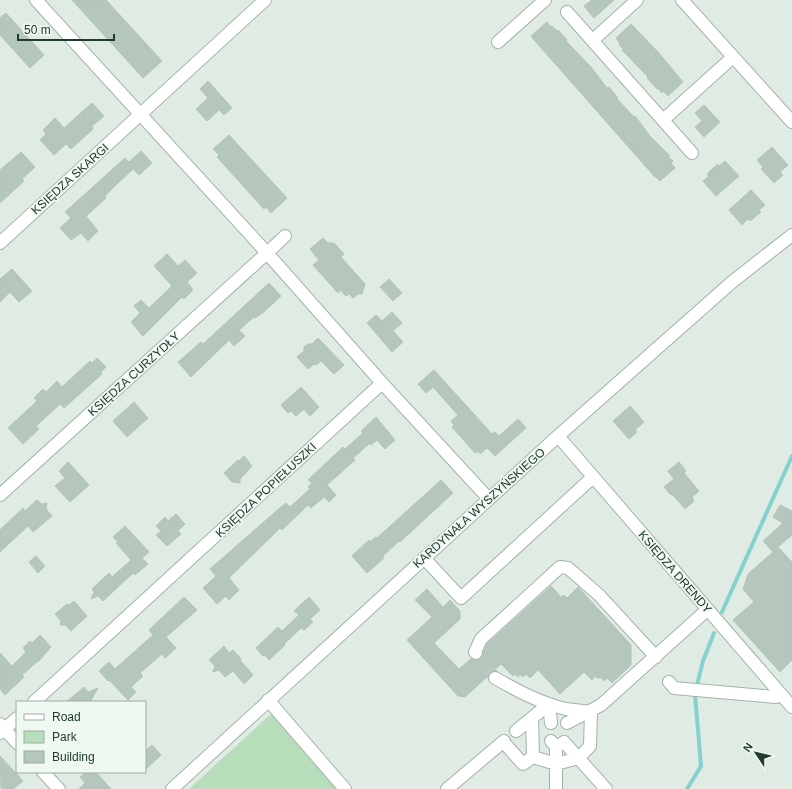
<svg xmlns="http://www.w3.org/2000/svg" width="792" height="789" font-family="Arial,sans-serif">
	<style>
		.green { fill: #b8ddbb }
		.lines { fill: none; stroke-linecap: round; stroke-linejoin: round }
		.stream { stroke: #86d1ce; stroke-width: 4 }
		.building { fill: #b5c6bc; stroke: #b2c5b9 }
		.minor-tunnel { stroke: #bac8c0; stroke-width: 12; stroke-dasharray: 12 6; stroke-linecap: butt }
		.minor-casing { stroke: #a3b3aa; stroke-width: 14 }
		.minor { stroke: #fff; stroke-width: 12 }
		.labels { text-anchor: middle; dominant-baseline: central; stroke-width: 3.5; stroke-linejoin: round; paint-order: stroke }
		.street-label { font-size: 12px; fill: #203b2f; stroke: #f0f8f2 }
	</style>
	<rect width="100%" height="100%" fill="#e0ebe4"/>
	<!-- green -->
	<path class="green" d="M272,713L337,789H189Z"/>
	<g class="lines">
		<!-- stream -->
		<path class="stream" d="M722,612L792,456
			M697,685L703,661L714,633
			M687,789L701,766L695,694"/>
	</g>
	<!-- building -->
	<path class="building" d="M72,0H106L162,61L143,78Z
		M592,0H614L594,18L584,6Z
		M6,13L44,55L30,68L0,35V18Z
		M547,22L551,27L552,26L557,31L558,30L567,40L566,41L591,67L607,88L609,87L618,98L617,99L634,117L635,116L650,136L670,156L668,157L673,161L671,163L675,168L660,181L656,177H655L535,41L531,36Z
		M631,24L658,52L683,82L668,96L663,91L662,93L658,88L657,89L647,78L648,77L622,50L623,49L619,44L620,43L616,38Z
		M208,81L232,108L224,115L219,110L207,121L196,109L208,98L200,89Z
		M92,103L104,116L92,126L93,129L71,149L66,144L54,155L40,140L46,134L43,130L55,118L64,128Z
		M704,105L720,122L704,137L695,127L702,121L695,113Z
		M229,135L287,198L271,213L266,207L264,209L217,157L219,155L213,149Z
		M772,147L788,165L780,172L783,175L774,183L761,169L763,167L757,160Z
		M141,151L152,163L139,175L133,169L116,185L104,197L106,198L86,216L98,231L88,241L81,233L71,240L60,228L71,218L65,212L125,158L129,162Z
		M21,152L35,167L22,179L24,181L0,203V170Z
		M725,161L739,176L716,196L703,181L709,176L707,174L712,169L718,164L719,166Z
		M751,190L765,205L759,210L761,212L750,221L748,219L742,225L729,210Z
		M323,238L328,243H334L344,254L341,257L365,284L362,294H358L353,298L349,294L346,296L340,290L338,293L313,265L319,260L310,249Z
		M167,254L178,266L185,260L197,273L187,282L193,290L184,299L182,297L143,336L131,322L140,313L134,306L141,300L149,308L172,286L154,266Z
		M12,269L32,291L19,302L10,292L0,302V279Z
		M389,279L402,293L393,301L380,287Z
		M269,283L281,296L265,311L255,318L254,317L239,330L245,336L234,346L229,340L191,377L178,362L201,342L203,344Z
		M392,312L402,323L393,331L403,342L392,352L367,323L376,315L382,321Z
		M318,338L344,365L334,374L321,361L316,365L314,364L308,369L297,357L304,351V347L308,344H312Z
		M97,358L106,367L101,372L102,374L64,408L60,404L36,426L39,429L23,444L8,428L37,401L34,398L43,389L46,392L57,381L62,387L90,361L92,363Z
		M434,370L492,434L495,432L499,436L518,419L526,428L495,456L487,448L480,454L478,451L475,453L452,427L454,425L451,421L458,415L433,387L426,393L418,384Z
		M301,387L319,407L310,416L304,409L296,416L291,411L288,413L281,405Z
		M134,402L148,418L127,437L113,421Z
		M630,406L644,422L635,430L637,432L629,439L613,421Z
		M376,417L395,440L385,449L377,440L371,445L370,443L353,458L355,460L327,485L336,495L329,502L324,497L311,508L308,505L282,530L280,528L229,578L239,590L229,600L226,596L217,604L203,588L216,576L210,569L281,507L286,503L290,507L310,489L308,487L312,483L308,480L343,447L345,449L363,433L361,431Z
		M244,456L252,466L240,479V483L232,482L224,473L238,460L239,461Z
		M68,462L89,485L70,502L55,486L65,478L59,471Z
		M679,462L686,471L684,473L699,491L692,497L694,501L685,509L672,494L671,495L664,487L674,479L668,471Z
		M441,480L453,493L400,542L399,541L383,556L384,558L367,573L352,556L369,540L370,542L376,537L377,538Z
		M37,500L42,504L47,503L46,509L52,516L33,532L28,526L0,552V530L23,508L25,511Z
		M780,505L792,511V535L778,547L792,562V660L780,672L733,620L754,602L743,589L748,574L773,552L763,541L783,523L773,517Z
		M176,514L185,524L178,531L181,534L167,546L156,535L161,531L156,526L165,517L168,521Z
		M125,526L149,552L142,558L148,564L135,575L133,573L103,601L98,596L91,599L94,592L92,589L109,573L112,577L131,560L116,543L118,542L113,537Z
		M36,556L45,566L38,573L29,562Z
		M551,586L561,597L564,595L567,598L578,587L631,645V665L612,683L607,678L604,681L600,677L598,679L595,676L592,680L584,672L560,694L538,670L530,678L526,674L523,677L520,674L518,677L515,674L513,676L501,664L465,697L458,696L407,640L432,617L415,600L427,589L443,607L450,600L460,611V619L434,643L459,669L471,659L478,660L481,659L487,644Z
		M184,597L197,610L166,637L176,648L165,658L162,654L140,673L143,676L131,687L136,692L128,700L109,680L108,681L99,671L109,662L115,669L126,659L153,635L149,630Z
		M309,597L320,610L310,619L313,622L304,630L301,628L284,644L285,645L269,660L265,655L263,656L256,648L278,627L282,631L299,615L294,611Z
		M74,601L87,616L71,631L65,625H60L61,621L55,614L67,604L69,605Z
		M40,635L51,647L39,661H38L22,675L24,677L5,695L0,689V653L12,666L26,652L23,648L30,641L32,643Z
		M224,646L229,653L233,650L241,659L240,660L253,675L244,684L233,671L225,677L219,670L213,672L215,666L209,660Z
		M84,687L88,692L98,688L90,702H66Z
		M152,745L161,755L145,770V751Z
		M0,756L23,781L13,789L1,788Z
		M86,772H96L111,789H79L85,783L80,777Z"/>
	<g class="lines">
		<!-- minor-tunnel -->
		<path class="minor-tunnel" d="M476,653L495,678"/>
		<!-- minor casing -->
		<g class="minor-casing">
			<path id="minor" d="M36,0L267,253L285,236
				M682,0L792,122
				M567,12L692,153
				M593,40L637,0
				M498,42L545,0
				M663,120L733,57
				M0,243L265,0
				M558,436L792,707
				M0,495L267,253L382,383
				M424,558L461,598L593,477
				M476,653L475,652L481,639L560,567L568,568L599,595L656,657
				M495,678C518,691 540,703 566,709C574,710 583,711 591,712L590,746L579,758L556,764L533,757L523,764L507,746
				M669,682L674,688L776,697L780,693
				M268,700L345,789
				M34,702L382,383L489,499
				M549,704L551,723
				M532,718L533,757
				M567,723L601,705L707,610
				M0,724L17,743
				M516,731L549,704
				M0,733L17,718
				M551,741L556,747L564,742L606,789
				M43,772L59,789
				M172,789L558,436L732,282L792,235
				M447,789L504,741
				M556,789V747"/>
		</g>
		<!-- minor -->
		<use href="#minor" class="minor"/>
	</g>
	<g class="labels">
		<!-- street labels -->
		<g class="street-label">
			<text transform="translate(70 179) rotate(-42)">KSIĘDZA SKARGI</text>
			<text transform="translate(134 374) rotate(-42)">KSIĘDZA CURZYDŁY</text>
			<text transform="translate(266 490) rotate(-43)">KSIĘDZA POPIEŁUSZKI</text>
			<text transform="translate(479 508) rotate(-42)">KARDYNAŁA WYSZYŃSKIEGO</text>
			<text transform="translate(675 572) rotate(49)">KSIĘDZA DRENDY</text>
		</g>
	</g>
	<!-- legend -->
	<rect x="16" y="701" width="130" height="72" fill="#f0f8f2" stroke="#9daca4"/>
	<rect x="24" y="714" width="20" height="6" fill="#ffffff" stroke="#9daca4"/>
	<text x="52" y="721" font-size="12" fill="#203b2f">Road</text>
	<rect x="24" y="731" width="20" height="12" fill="#b8ddbb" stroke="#9daca4"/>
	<text x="52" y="741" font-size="12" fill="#203b2f">Park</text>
	<rect x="24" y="751" width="20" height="12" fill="#b5c6bc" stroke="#9daca4"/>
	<text x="52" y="761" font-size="12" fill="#203b2f">Building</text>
	<!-- north arrow -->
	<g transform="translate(756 753) rotate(305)" stroke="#f0f8f2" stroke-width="3" paint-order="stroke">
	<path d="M0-3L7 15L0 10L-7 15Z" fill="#203b2f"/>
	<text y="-6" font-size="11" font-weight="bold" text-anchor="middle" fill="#203b2f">N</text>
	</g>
	<!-- scale -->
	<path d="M18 34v6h96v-6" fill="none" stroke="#203b2f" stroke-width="2"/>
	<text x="24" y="34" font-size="12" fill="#203b2f" stroke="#f0f8f2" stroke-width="3" paint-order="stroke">50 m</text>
</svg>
